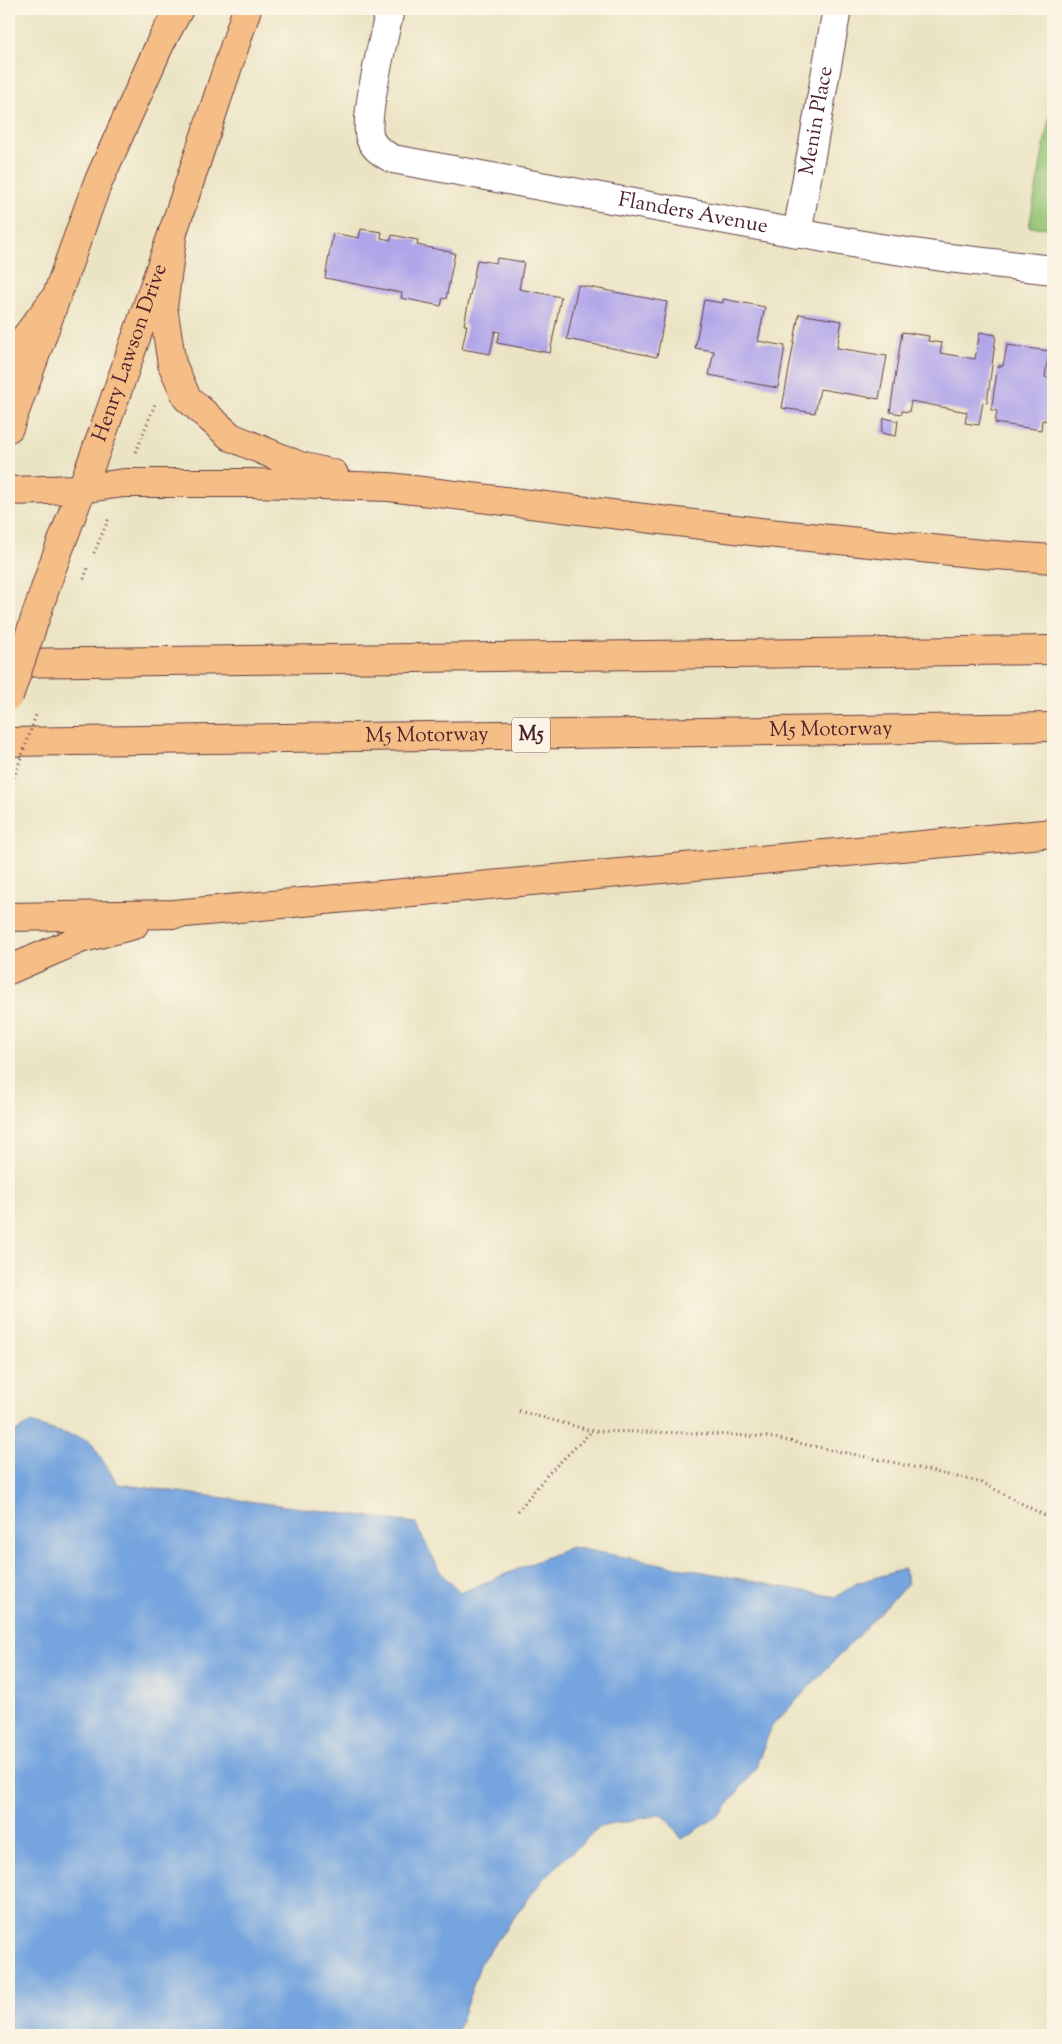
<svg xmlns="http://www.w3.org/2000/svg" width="1062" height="2044" font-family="'Sorts Mill Goudy',serif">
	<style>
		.green { fill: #95c574; stroke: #707250 }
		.water { fill: #74a4de; stroke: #5f6284 }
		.building { fill: #b1a5e9 }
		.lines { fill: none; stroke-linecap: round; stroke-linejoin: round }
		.minor-casing { stroke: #623d42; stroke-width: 30 }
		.major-casing { stroke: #623d42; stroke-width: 30 }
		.highway-casing { stroke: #623d42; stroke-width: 30 }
		.path { stroke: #623d42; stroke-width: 3; stroke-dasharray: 1 4; stroke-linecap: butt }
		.minor { stroke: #fff; stroke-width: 28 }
		.major { stroke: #f6be87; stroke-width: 28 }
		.highway { stroke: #f6be87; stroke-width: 28 }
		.major-bridge-casing { stroke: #623d42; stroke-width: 30; stroke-linecap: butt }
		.path-bridge { stroke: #623d42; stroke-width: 3; stroke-dasharray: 1 4; stroke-linecap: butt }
		.major-bridge { stroke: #f6be87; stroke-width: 28 }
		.labels { text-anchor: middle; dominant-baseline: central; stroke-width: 5; stroke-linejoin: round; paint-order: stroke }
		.shield { fill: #fcf5e5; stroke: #7f5f63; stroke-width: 1 }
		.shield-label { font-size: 20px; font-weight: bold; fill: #4a1f2b }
		.street-label { font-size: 21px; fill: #4a1f2b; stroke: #fcf5e5 }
	</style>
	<rect width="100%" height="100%" fill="#fcf5e5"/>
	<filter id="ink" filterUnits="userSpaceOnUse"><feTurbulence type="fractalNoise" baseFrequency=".02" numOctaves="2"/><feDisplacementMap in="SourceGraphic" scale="10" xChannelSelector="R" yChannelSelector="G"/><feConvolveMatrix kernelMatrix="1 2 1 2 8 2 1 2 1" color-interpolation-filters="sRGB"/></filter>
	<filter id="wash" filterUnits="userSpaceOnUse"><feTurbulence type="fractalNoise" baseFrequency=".0096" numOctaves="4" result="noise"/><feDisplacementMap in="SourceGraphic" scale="20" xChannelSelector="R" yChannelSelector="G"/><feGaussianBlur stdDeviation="1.12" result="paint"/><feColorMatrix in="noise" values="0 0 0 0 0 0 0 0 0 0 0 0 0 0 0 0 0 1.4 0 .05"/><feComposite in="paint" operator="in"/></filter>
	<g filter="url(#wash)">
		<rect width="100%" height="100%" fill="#ebe4c4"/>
		<!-- green -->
		<path class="green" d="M1053,96V228L1029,227Z"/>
		<!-- water -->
		<path class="water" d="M30,1423L90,1441L118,1484L415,1523L441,1573L460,1593L571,1547L836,1597L857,1583L904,1569L908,1583L772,1726L755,1769L720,1815L682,1839L663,1814L599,1827L543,1879L481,1962L456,2035H9V1436Z"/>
		<g id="blocks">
			<!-- building -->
			<path class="building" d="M361,229L382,232L381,238L391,240L392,235L418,240L417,245L455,253L446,299L443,298L441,306L401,298L402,293L325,278L333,233L359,238Z
				M497,258L524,262L519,289L561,297L550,353L497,343L500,332L495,331L490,354L462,349L467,325H464L477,260L496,263Z
				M578,285L667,302L657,357L567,339Z
				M723,299L765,307L758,341L785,346L778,388L709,375L714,351L695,348L704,300L723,303Z
				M799,314L842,321L837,348L887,356L879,399L820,389L815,413L782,408Z
				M902,332L929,336L928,341L942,343L940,353L975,359L980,332L996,335L987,403L983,402L979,425L965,423L967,412L911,401L909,412L902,411V414L890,412Z
				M1007,345L1049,351L1045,377L1053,379V422L1042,420L1041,430L995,423L997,411L991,410L998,366H1003Z
				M884,418L898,421L896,436L881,433Z"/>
		</g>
	</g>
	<g filter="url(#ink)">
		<use href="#blocks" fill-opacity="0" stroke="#623d42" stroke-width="1"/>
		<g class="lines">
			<!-- minor casing -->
			<g class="minor-casing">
				<g id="minor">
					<path id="s1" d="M390,9C385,34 363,118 370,138C374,149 384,154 393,159L874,247L949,258L1053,270"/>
					<path id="s2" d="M797,234L837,9"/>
				</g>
			</g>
			<!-- major casing -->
			<g class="major-casing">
				<g id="major">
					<path d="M9,428L96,187L160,44L179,9"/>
					<path id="s3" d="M52,568L103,432L173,232L247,9"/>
				</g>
			</g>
			<!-- highway casing -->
			<g class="highway-casing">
				<g id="highway">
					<path d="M173,232L163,307L172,364L187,398L231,437L300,466L334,474"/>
					<path d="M9,359L55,298"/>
					<path d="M9,491L80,489L124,483H251L389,487L768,533L982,554L1053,559"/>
					<path d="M9,663L1053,650"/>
					<path id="s4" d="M9,742L1053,727"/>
					<path d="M9,917L174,914L1053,833"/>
					<path d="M9,970L80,939L134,925"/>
				</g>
			</g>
			<!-- path -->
			<path class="path" d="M136,452L155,404
				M94,553L109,518
				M519,1411L593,1431L691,1433L769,1437L896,1463L983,1483L1053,1520
				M518,1511L547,1475L592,1431"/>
			<!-- minor -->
			<use href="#minor" class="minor"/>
			<!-- major -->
			<use href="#major" class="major"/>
			<!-- highway -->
			<use href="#highway" class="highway"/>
			<!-- major-bridge casing -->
			<g class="major-bridge-casing">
				<path id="major-bridge" d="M9,696L52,568"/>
			</g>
			<!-- path-bridge -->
			<path class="path-bridge" d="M84,579L88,567
				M9,792L36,715"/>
			<!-- major-bridge -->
			<use href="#major-bridge" class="major-bridge"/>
		</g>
	</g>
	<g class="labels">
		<!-- shield labels -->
		<rect class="shield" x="512" y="717.5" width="38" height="35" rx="4"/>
		<g class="shield-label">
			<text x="531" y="735">M5</text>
		</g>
		<!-- street labels -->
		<g class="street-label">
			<text stroke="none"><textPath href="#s2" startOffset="115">Menin Place</textPath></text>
			<text stroke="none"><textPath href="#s1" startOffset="468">Flanders Avenue</textPath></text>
			<text stroke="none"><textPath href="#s3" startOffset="229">Henry Lawson Drive</textPath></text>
			<text stroke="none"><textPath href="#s4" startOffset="822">M5 Motorway</textPath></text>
			<text stroke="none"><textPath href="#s4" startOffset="418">M5 Motorway</textPath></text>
		</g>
	</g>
	<!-- margin -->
	<rect width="1062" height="2044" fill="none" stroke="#fcf5e5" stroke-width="30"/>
</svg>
